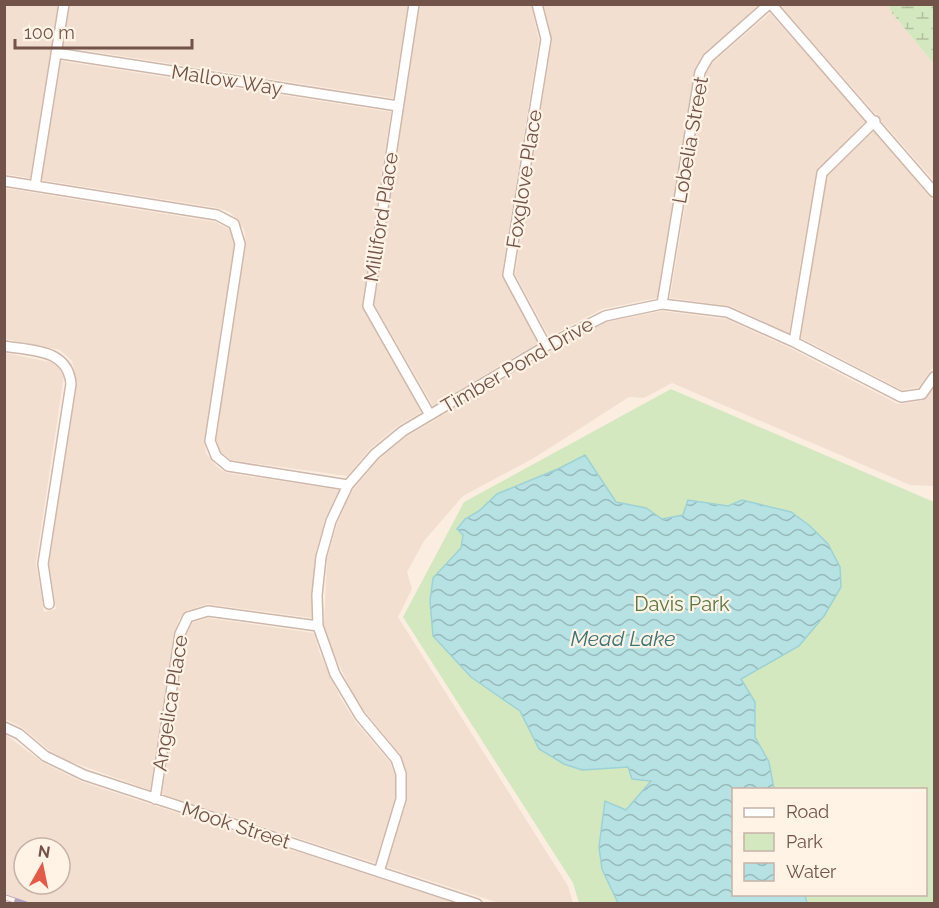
<svg xmlns="http://www.w3.org/2000/svg" width="939" height="908" font-family="Raleway,sans-serif">
	<style>
		.residential { fill: #f3dfcf; fill-rule: evenodd }
		.green { fill: #d4e8c0; fill-rule: evenodd }
		.wetland { fill: url(#wetland-marsh) }
		.water { fill: url(#water-waves); stroke: #9dd2d5; stroke-width: 1.5 }
		.lines { fill: none; stroke-linecap: round; stroke-linejoin: round }
		.minor-casing { stroke: #ceb7ab; stroke-width: 12 }
		.minor { stroke: #fff; stroke-width: 9 }
		.rail-casing { stroke: #b0a1c3; stroke-width: 6 }
		.rail { stroke: #fff3e6; stroke-width: 4; stroke-dasharray: 11; stroke-linecap: butt }
		.labels { text-anchor: middle; dominant-baseline: central; stroke-width: 4.5; stroke-linejoin: round; paint-order: stroke }
		.street-label { font-size: 20px; fill: #715349; stroke: #fff3e6 }
		.park-label { font-size: 20px; fill: #567742; stroke: #fff3e6 }
		.water-label { font-size: 21px; font-style: italic; fill: #3d7377; stroke: #fff3e6 }
	</style>
	<defs>
		<pattern id="wetland-marsh" width="20" height="14" patternUnits="userSpaceOnUse" patternTransform="scale(1.5)"><rect width="20" height="14" fill="#d4e8c0"/><path d="M1 5h8M5 5V1M11 12h8M15 12V8" fill="none" stroke="#b0bf9e"/></pattern>
		<pattern id="water-waves" width="16" height="10" patternUnits="userSpaceOnUse" patternTransform="scale(1.5)"><rect width="16" height="10" fill="#b6e2e4"/><path d="M0 5q4-4 8 0t8 0" fill="none" stroke="#98babb"/></pattern>
	</defs>
	<rect width="100%" height="100%" fill="#fbeee1"/>
	<!-- residential -->
	<path class="residential" d="M4,5H58L30,178L5,174Z
		M70,5V4L408,5L393,98L63,47Z
		M420,5H531L539,40L502,274L538,343L433,406L374,304Z
		M544,5H759L704,53L695,68L657,298L602,309L549,337L515,274L552,40Z
		M780,5H888L892,13L934,64V181Z
		M770,13L866,121L816,172L789,333L730,306L670,298L706,74L712,63Z
		M61,61L391,112L362,305L422,412L399,425L371,448L347,476L231,460L220,451L216,440L246,245L244,229L230,212L218,208L42,180Z
		M874,131L934,202V366L919,387L902,390L801,338L827,176Z
		M4,188L215,222L229,229L234,244L204,440L206,453L217,467L227,473L339,490L325,519L315,555L312,618L207,604L186,611L178,621L150,790L66,760L49,750L21,727L5,719V353L55,363L64,376L36,563L44,612L56,609L49,564L77,383L72,361L60,350L5,339Z
		M662,311L726,319L792,349L898,404L922,401L934,387V486L910,485L672,383L644,398L629,397L534,458L463,496L424,541L407,572L412,589L398,617L568,886L573,903H499L387,867L407,801V773L400,754L364,711L351,690L331,648L324,625L327,559L337,524L351,492L379,459L406,437L549,352L606,322Z
		M208,618L314,633L320,654L340,697L355,721L390,762L395,776V798L375,863L162,794L186,636L192,623Z
		M5,734L42,762L82,782L455,903H5ZM24,848H60V884H24Z"/>
	<!-- green -->
	<path class="green" d="M671,389L934,502V903H579L573,883L403,617L464,502ZM734,790H926V894H734Z"/>
	<!-- wetland -->
	<path class="wetland" d="M888,5H934V64L892,13Z"/>
	<!-- water -->
	<path class="water" d="M585,455L616,502L646,508L662,519L683,515L688,500L728,506L742,500L791,512L810,526L828,544L840,567L841,587L824,616L799,646L741,679L755,702V737L769,762L774,789L734,790V894L805,895L807,903H618L602,869L599,847L605,801L626,810L651,781L632,779L628,767L582,770L564,764L539,749L520,711L471,677L433,636L430,601L433,578L461,548L463,535L457,529L465,519L479,511L497,494L560,468Z"/>
	<g class="lines">
		<!-- minor casing -->
		<g class="minor-casing">
			<path id="minor" d="M414,4L368,306L430,415
				M537,4L546,39L508,275L546,346
				M771,4L934,192
				M56,53L398,106
				M4,181L217,215L234,224L240,244L210,441L216,456L228,466L348,485
				M35,186L64,4
				M662,304L700,72L708,58L769,4
				M794,342L822,173L875,121
				M4,346C33,351 68,349 71,384L43,564L49,604
				M4,727L19,734L45,756L84,775L477,904
				M155,799L180,634L188,617L208,611L318,626
				M379,872L401,799V774L396,759L360,716L335,674L318,626L317,595L321,557L331,521L348,485L375,454L403,431L546,346L605,316L662,304L727,312L794,342L901,397L922,394L934,377"/>
		</g>
		<!-- minor -->
		<use href="#minor" class="minor"/>
		<!-- rail casing -->
		<g class="rail-casing">
			<path id="rail" d="M4,897L25,904"/>
		</g>
		<!-- rail -->
		<use href="#rail" class="rail"/>
	</g>
	<g class="labels">
		<!-- street labels -->
		<g class="street-label">
			<text transform="translate(227 80) rotate(9)">Mallow Way</text>
			<text transform="translate(690 140) rotate(-80)">Lobelia Street</text>
			<text transform="translate(524 179) rotate(-81)">Foxglove Place</text>
			<text transform="translate(381 217) rotate(-81)">Milliford Place</text>
			<text transform="translate(517 365) rotate(-30)">Timber Pond Drive</text>
			<text transform="translate(170 703) rotate(-81)">Angelica Place</text>
			<text transform="translate(236 825) rotate(18)">Mook Street</text>
		</g>
		<!-- park labels -->
		<g class="park-label">
			<text x="682" y="604">Davis Park</text>
		</g>
		<!-- water labels -->
		<g class="water-label">
			<text x="623" y="638">Mead Lake</text>
		</g>
	</g>
	<!-- border -->
	<rect width="939" height="908" fill="none" stroke="#715349" stroke-width="12"/>
	<!-- legend -->
	<rect x="732" y="788" width="195" height="108" fill="#fff3e6" stroke="#c6b3a7" stroke-width="1.5"/>
	<rect x="744" y="808" width="30" height="9" fill="#ffffff" stroke="#c6b3a7" stroke-width="1.5"/>
	<text x="786" y="818" font-size="18" fill="#715349">Road</text>
	<rect x="744" y="833" width="30" height="18" fill="#d4e8c0" stroke="#c6b3a7" stroke-width="1.5"/>
	<text x="786" y="848" font-size="18" fill="#715349">Park</text>
	<rect x="744" y="863" width="30" height="18" fill="url(#water-waves)" stroke="#c6b3a7" stroke-width="1.5"/>
	<text x="786" y="878" font-size="18" fill="#715349">Water</text>
	<!-- north arrow -->
	<g transform="translate(42 866) rotate(9)"><circle r="28" fill="#fff3e6" stroke="#c6b3a7" stroke-width="1.5"/>
	<path d="M0-4.5L10 22L0 15L-10 22Z" fill="#e35b48"/>
	<text y="-9" font-size="16" font-weight="bold" text-anchor="middle" fill="#715349">N</text>
	</g>
	<!-- scale -->
	<path d="M15 39v9h177v-9" fill="none" stroke="#715349" stroke-width="3"/>
	<text x="24" y="39" font-size="18" fill="#715349" stroke="#fff3e6" stroke-width="4.5" paint-order="stroke">100 m</text>
</svg>
